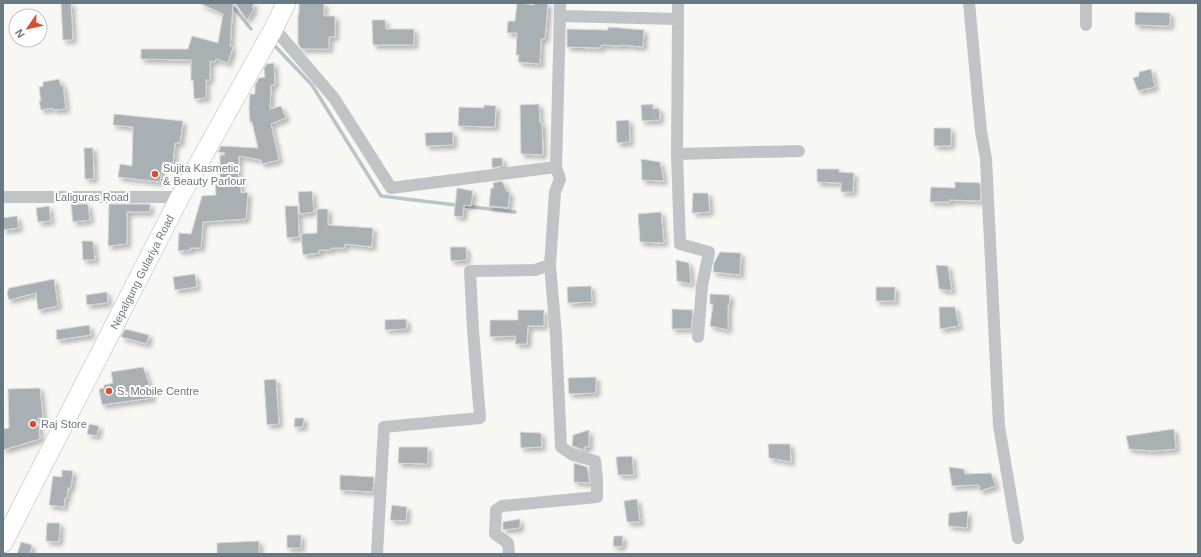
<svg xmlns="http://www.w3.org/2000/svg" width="1201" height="557" font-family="Helvetica,sans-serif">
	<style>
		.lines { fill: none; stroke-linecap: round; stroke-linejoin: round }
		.stream { stroke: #b8c4c7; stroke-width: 3.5 }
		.building { fill: #a8b0b4; stroke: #d8d8d7; filter: url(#shadow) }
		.primary-casing { stroke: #b4b8bb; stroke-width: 20 }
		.minor { stroke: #c0c4c7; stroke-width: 12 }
		.primary { stroke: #fff; stroke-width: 19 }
		.poi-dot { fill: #d84f33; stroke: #fff; stroke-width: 1.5 }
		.labels { text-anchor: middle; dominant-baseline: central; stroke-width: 4; stroke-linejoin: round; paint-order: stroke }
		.poi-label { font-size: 11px; fill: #687983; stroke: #fff; text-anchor: start }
		.street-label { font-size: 11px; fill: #687983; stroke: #fff }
	</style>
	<defs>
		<filter id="shadow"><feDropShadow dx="3.5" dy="3.5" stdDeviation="2" flood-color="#0004"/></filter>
	</defs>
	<rect width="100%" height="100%" fill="#f7f7f4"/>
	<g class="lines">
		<!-- stream -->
		<path class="stream" d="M230,3L251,29
			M273,44L312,85L381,196L515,212"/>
	</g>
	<!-- building -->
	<path class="building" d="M61,3H71L73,40H63Z
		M199,3H233L230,46L233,47L228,63L216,59L215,62L210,61V80H206V98L194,99L193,80L191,81V60L141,59V49H188L192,36L218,43L223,14Z
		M235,3H255L252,7L254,9L247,20Z
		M299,3H324V16H335V37H329V49H302L298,44V14H299Z
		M517,3L534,5V3H548L545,39H541L540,64L518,62L519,55H516L517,33H507L508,21H515Z
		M1135,12L1170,13V26L1135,25Z
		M372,20H385L386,29H414V45H373Z
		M608,27L644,30L643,47L622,45V46L601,45V48L567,47V29L605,30H608Z
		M274,63L275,85H271L270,109L281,106L286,118L271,124L279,160L262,164L261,160L239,156L238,176H240L241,193L248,192L246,219L203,222L201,248H190L191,250L178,251L179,233L191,234L202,196L216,195L215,178H220V155H224L225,153L218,152L221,146L258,148L252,122H250L249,108L250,94H255V85L259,78L265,77L264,68L267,64Z
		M1151,69L1155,87L1138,91L1133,78L1139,76V72Z
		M59,79L61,86L63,85L66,109L53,110V108L41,110L39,101H41L39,87L43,86V82Z
		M539,104L540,123H542L543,155L521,154L520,105Z
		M653,104V109L659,108L660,120L642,121L641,105Z
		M484,105L496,106L495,127L458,126L459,107L484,108Z
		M114,114L183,121L180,143H175L173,163L163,162L160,182L118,177L120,164L132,166L133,127L113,125Z
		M629,120L630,142L617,143L616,121Z
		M934,128H951V146H934Z
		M453,132V145L426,146L425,133Z
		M84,148H93L94,179H85Z
		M492,158H502L503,166L492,168Z
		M641,159L660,162L664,181L642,180Z
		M817,169H839V172L854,173L853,192H841V183L817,182Z
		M502,181L507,192H510L508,208L489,206L491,188H494L493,183Z
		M955,182L980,183L981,201L950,200V202H930L931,187L955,188Z
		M457,188L473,191L471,206L464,205L463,217L454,216Z
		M312,191L314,212L300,214L298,192Z
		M693,193H708L710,212L692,213Z
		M71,204H88L90,220L73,222Z
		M109,204H150V212H127V244L108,246Z
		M49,206L51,221L38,222L36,208Z
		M285,206H298L299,237L287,238Z
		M317,209H328V225L373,228L372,247L345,244V248H331V250H319V253L303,255L301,234L317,233Z
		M661,212L664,243L640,242L638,214Z
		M17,216L19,228L3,230V218Z
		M82,241H93L95,260H83Z
		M450,247H466L467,260L451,261Z
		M720,252L741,253L740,275L713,272L714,263Z
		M676,260L689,263L691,284L677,281Z
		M936,265L948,266L952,291L939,289Z
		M195,274L197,287L175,290L173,277Z
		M54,279L58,306L38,310L36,293L9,300L7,293L9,288Z
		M591,286L592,302L568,303L567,287Z
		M876,287H895V301H876Z
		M107,292L108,303L87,305L86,295Z
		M710,294L730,295L729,306L728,305V330L710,326L713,304H710Z
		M939,307H955L959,326L940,329Z
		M672,309L693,310L691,329H672Z
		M518,310H544V326H528L527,344H515L516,336L490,337V320H518Z
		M406,319L407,329L385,330V320Z
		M89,325L91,335L57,340L56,330Z
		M125,329L149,335L147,344L121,337Z
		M143,367L149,383L152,398L102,405L99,389L104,388V385L113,383L111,372Z
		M596,377V393L569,394L568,378Z
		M276,379L279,424L267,425L264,380Z
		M40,388L43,418H38L40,439L3,450V429L9,428L8,389Z
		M295,418H304L303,427H294Z
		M89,424L99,426L97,436L87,434Z
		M1174,429L1176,449L1153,451L1129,449L1126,436Z
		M589,430V447H584L585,450L572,446L573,435Z
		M520,432L541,433L542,447L521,448Z
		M768,444H790L791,462L769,458Z
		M399,447H428V464L398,463Z
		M632,456L634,475H618L616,457Z
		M574,463L587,467L590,483L574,482Z
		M949,467L964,469L965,474L991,473L996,486L980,491L979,485L952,486Z
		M62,470L73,471L71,488H68L67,498H65L64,507L49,505L53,476L62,477Z
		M340,475L374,477L373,492L340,490Z
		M637,499L640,522H627L624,501Z
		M392,505L407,507L406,521L390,520Z
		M968,511L967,528L948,526L949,513Z
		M520,519V528L503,530V522Z
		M47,523H60L59,542L46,541Z
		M287,535H301V548H287Z
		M614,536H623L622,547L613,546Z
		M259,541V554H217V543Z
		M21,542L32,545L30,554H17Z"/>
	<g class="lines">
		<!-- primary casing -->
		<g class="primary-casing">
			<path id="primary" d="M3,543L180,197L274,28L286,3"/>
		</g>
		<!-- minor -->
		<path class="minor" d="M560,3V16
			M969,3L981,131L986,159L999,426L1018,538
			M1086,3V25
			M678,19L677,154L680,244L709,252L702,286L698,337
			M274,28L334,98L391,188L556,167L560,16L678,19V3
			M677,154L799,151
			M3,197H180
			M377,554L384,427L480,418L473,330L470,271L535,270L550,265
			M509,554L508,543L495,534L496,510L502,506L597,497V479L595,461L573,455L561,447L556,335L550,265L555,192L560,179L556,167"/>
		<!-- primary -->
		<use href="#primary" class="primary"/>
	</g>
	<!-- markers -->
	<g class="poi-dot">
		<circle cx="155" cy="174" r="4"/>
		<circle cx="109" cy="391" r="4"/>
		<circle cx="33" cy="424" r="4"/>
	</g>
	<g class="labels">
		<!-- poi labels -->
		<g class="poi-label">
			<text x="163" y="168">Sujita Kasmetic<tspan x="163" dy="13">&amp; Beauty Parlour</tspan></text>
			<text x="117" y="391">S. Mobile Centre</text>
			<text x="41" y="424">Raj Store</text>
		</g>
		<!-- street labels -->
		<g class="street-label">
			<text x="92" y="197">Laliguras Road</text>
			<text transform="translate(142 272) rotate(-63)">Nepalgung Gulariya Road</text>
		</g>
	</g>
	<!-- border -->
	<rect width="1201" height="557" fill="none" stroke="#687983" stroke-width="8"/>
	<!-- north arrow -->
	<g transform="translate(28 28) rotate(236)"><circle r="19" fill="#ffffff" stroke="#c3c9cd"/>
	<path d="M0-3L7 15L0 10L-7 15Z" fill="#d84f33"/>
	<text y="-6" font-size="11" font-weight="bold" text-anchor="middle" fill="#687983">N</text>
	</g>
</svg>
